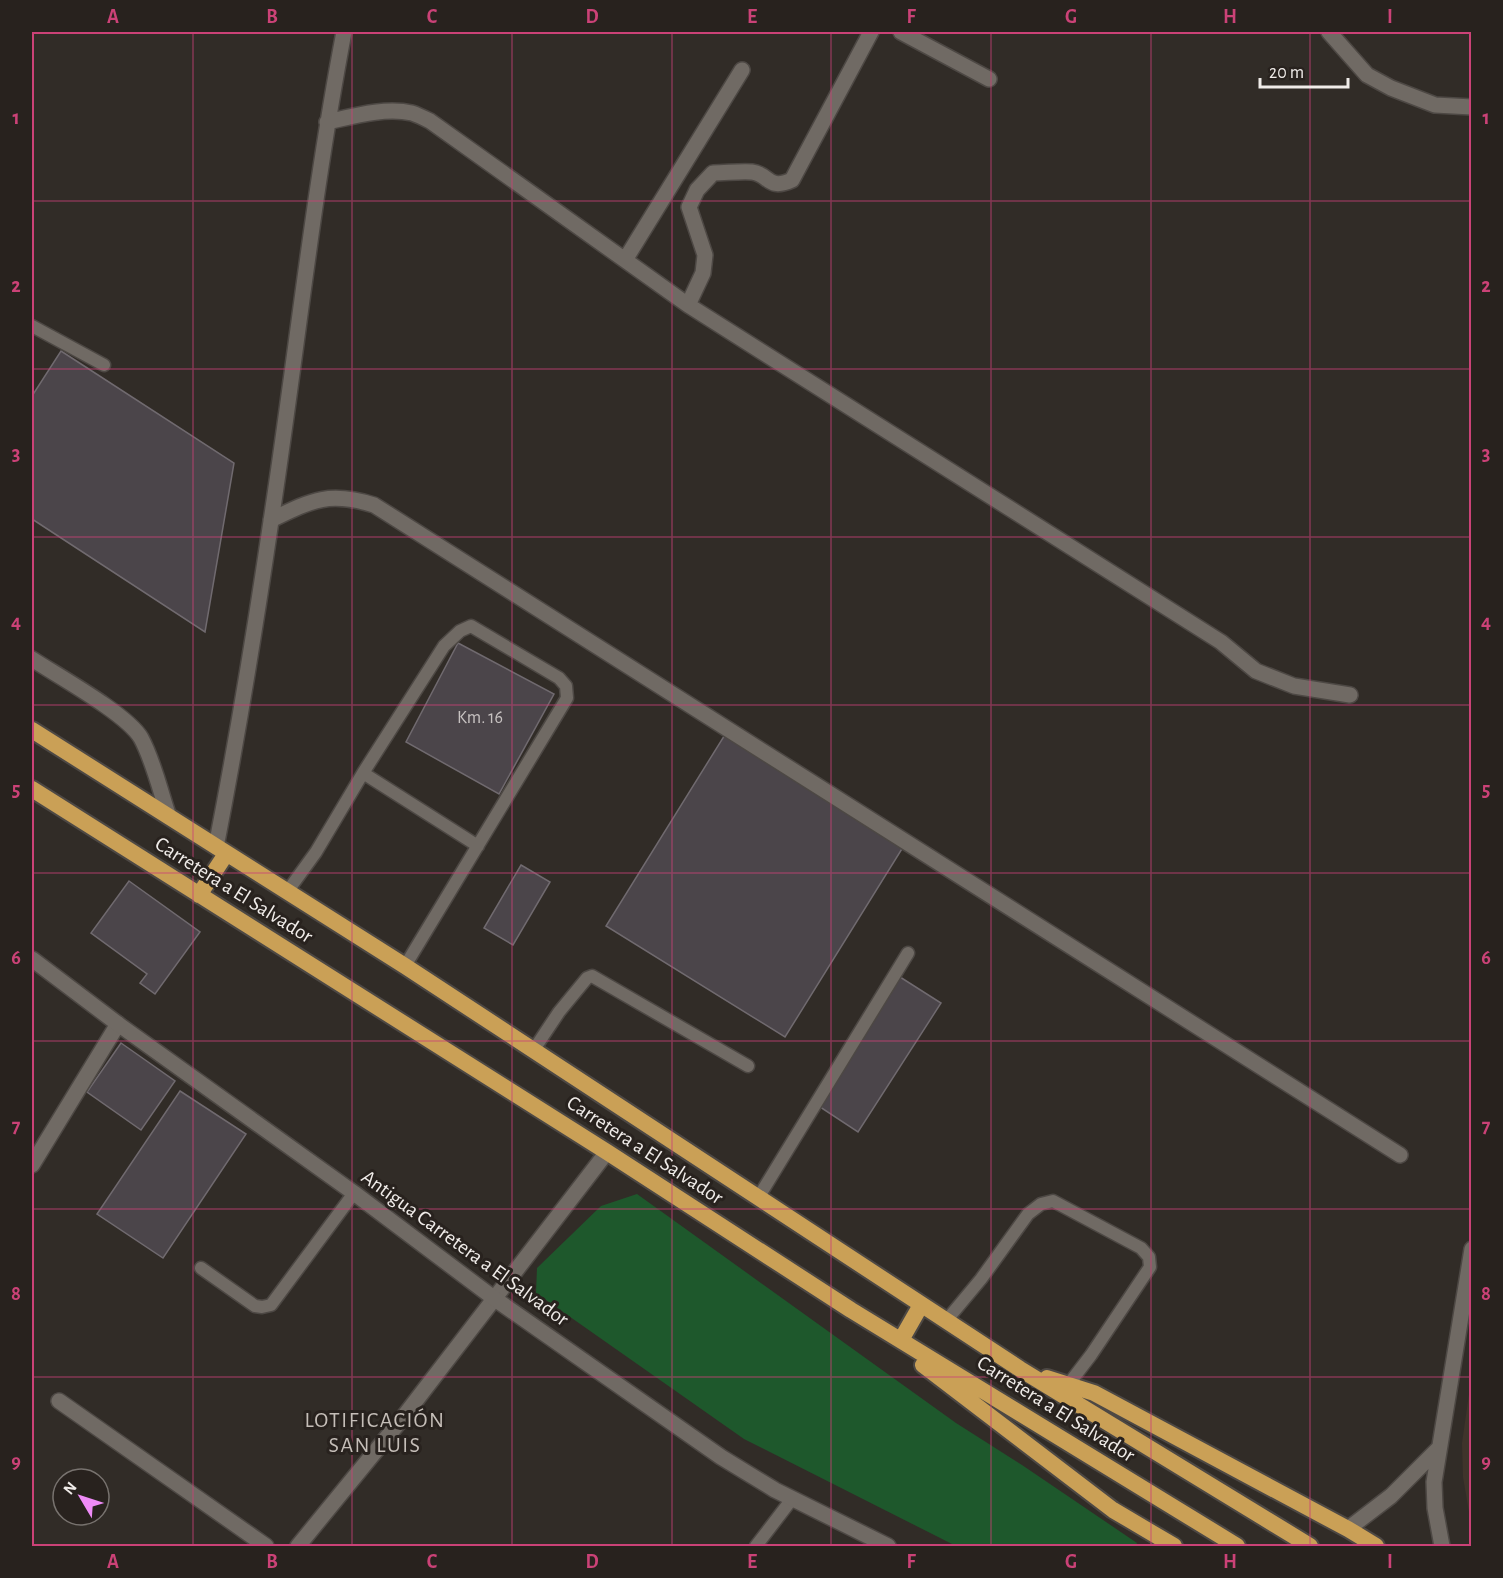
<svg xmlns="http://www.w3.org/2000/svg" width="1503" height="1578" font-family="'Alegreya Sans',sans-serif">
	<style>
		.built { fill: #3f342b }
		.green { fill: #1e582c }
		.building { fill: #4b454a; stroke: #706a6f; stroke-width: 1.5 }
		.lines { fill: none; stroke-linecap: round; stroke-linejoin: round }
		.service-casing { stroke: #4d4844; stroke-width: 15 }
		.minor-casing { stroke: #4d4844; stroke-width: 18 }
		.tertiary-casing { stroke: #4d4844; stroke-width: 18 }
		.trunk-casing { stroke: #4d4844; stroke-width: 20 }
		.service { stroke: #706a64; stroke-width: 12 }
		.minor { stroke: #706a64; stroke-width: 15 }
		.tertiary { stroke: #706a64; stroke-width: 15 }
		.trunk { stroke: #caa056; stroke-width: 16 }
		.grid { fill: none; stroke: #cb4277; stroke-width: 1.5; stroke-opacity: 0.55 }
		.labels { text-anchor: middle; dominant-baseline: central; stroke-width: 6; stroke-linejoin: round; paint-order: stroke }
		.number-label { font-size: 18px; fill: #c7c2c1 }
		.street-label { font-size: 21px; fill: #f0ece9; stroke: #28221e }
		.neighbourhood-label { font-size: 22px; letter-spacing: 1.5px; fill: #c5beb8; stroke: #28221e }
		.neatline { fill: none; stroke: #cb4277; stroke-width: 2 }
		.grid-label { font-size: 20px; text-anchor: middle; font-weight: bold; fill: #cb4277 }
	</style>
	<rect width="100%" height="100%" fill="#312c27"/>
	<!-- built -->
	<path class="built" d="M1471,1380L1472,1524H1471L1463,1477L1462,1443Z"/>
	<!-- green -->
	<path class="green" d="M637,1194L956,1423L1022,1465L1137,1543L1136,1546H956L744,1439L536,1293L537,1268L601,1206Z"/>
	<!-- building -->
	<path class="building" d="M61,351L234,463L205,632L32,519V396Z
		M458,643L554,694L499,794L406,742Z
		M726,733L905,844L785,1037L606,926Z
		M521,865L550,882L513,945L484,928Z
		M129,881L200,932L155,994L140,983L147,974L91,933Z
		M900,977L941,1003L858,1132L817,1105Z
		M121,1043L175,1081L141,1130L87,1092Z
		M180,1091L246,1134L163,1258L97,1214Z"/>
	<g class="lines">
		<!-- service casing -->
		<g class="service-casing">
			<path id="service" d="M32,326L104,365
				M363,773L478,846
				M287,892L316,852L363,773L444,646L460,631L471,626L559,678L566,686L567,698L405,966
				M533,1051L559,1012L587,978L592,976L748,1066
				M758,1198L908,953
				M201,1268L255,1306L262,1307L271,1305L354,1193
				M946,1321L981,1279L1028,1214L1041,1204L1053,1201L1141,1248L1149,1257L1150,1267L1091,1355L1068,1385
				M756,1546L792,1499"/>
		</g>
		<!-- minor casing -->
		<g class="minor-casing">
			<path id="minor" d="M901,32L989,79
				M1329,32L1367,75L1391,88L1435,105L1472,107
				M327,122C354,116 385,107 412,113C418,115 424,118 430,121L688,305L1221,642L1256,671L1294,686L1350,695
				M625,260L742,70
				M688,305L703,273L705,255L689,207L697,190L713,173C726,173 740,171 752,172C770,174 767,191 792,180L871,32
				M271,520C312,500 329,491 374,505L1400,1155
				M32,659C58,676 127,714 141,738C154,762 160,791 169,817
				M216,847C237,739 255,630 271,521C296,358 313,193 344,32
				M32,1165L118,1024
				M59,1401L266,1546
				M1348,1529L1391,1496L1439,1448
				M298,1546L401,1420L607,1152
				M1442,1546L1435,1508L1434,1482L1472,1249"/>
		</g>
		<!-- tertiary casing -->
		<g class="tertiary-casing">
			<path id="tertiary" d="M32,959L118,1024L354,1193L495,1299L721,1457L775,1490L888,1546"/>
		</g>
		<!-- trunk casing -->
		<g class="trunk-casing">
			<path id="trunk" d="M32,730L405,966L1020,1369L1310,1546
				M32,789L607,1152L851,1310L1237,1546
				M199,895L226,854
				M901,1340L921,1305
				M923,1365L1113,1510L1174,1546
				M1047,1378L1094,1393L1348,1529L1376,1546"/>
		</g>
		<!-- service -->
		<use href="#service" class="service"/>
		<!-- minor -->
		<use href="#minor" class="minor"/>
		<!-- tertiary -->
		<use href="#tertiary" class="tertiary"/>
		<!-- trunk -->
		<use href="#trunk" class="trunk"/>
	</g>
	<!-- grid -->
	<path class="grid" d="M193,32V1546M352,32V1546M512,32V1546M672,32V1546M831,32V1546M991,32V1546M1151,32V1546M1310,32V1546M32,201H1472M32,369H1472M32,537H1472M32,705H1472M32,873H1472M32,1041H1472M32,1209H1472M32,1377H1472"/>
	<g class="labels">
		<!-- number labels -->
		<g class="number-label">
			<text x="480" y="718">Km. 16</text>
		</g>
		<!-- street labels -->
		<g class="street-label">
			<text transform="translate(234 890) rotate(32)">Carretera a El Salvador</text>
			<text transform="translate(645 1150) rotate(33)">Carretera a El Salvador</text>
			<text transform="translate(465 1248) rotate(36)">Antigua Carretera a El Salvador</text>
			<text transform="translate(1056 1409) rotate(32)">Carretera a El Salvador</text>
		</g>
		<!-- neighbourhood labels -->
		<g class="neighbourhood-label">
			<text x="375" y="1420">LOTIFICACIÓN<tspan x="375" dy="25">SAN LUIS</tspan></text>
		</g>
	</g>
	<!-- border -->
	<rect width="1503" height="1578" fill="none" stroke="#28221e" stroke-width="66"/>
	<!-- north arrow -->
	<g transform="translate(81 1497) rotate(309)"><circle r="28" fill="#28221e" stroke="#78736f" stroke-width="1.5"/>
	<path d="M0-4.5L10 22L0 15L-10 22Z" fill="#ef8bf7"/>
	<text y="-9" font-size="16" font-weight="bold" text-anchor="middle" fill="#f0ece9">N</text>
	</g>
	<!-- scale -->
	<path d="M1260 78v9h88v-9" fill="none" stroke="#f0ece9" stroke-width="3"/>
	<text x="1269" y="78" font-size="18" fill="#f0ece9" stroke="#28221e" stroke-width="4.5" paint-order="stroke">20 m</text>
	<rect x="33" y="33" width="1437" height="1512" class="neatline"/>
	<g class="grid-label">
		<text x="113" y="23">A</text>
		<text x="272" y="23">B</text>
		<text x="432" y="23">C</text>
		<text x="592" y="23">D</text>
		<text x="752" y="23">E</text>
		<text x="911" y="23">F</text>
		<text x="1071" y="23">G</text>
		<text x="1230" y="23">H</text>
		<text x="1390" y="23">I</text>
		<text x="16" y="124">1</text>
		<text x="1486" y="124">1</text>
		<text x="16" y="292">2</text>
		<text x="1486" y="292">2</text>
		<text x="16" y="460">3</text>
		<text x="1486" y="460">3</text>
		<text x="16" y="628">4</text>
		<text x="1486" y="628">4</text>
		<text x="16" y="796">5</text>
		<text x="1486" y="796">5</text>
		<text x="16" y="964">6</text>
		<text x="1486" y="964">6</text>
		<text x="16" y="1132">7</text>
		<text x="1486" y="1132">7</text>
		<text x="16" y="1300">8</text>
		<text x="1486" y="1300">8</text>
		<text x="16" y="1468">9</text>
		<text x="1486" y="1468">9</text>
		<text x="113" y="1568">A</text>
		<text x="272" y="1568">B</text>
		<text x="432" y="1568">C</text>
		<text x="592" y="1568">D</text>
		<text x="752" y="1568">E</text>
		<text x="911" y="1568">F</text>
		<text x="1071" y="1568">G</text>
		<text x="1230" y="1568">H</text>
		<text x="1390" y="1568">I</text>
	</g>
</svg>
